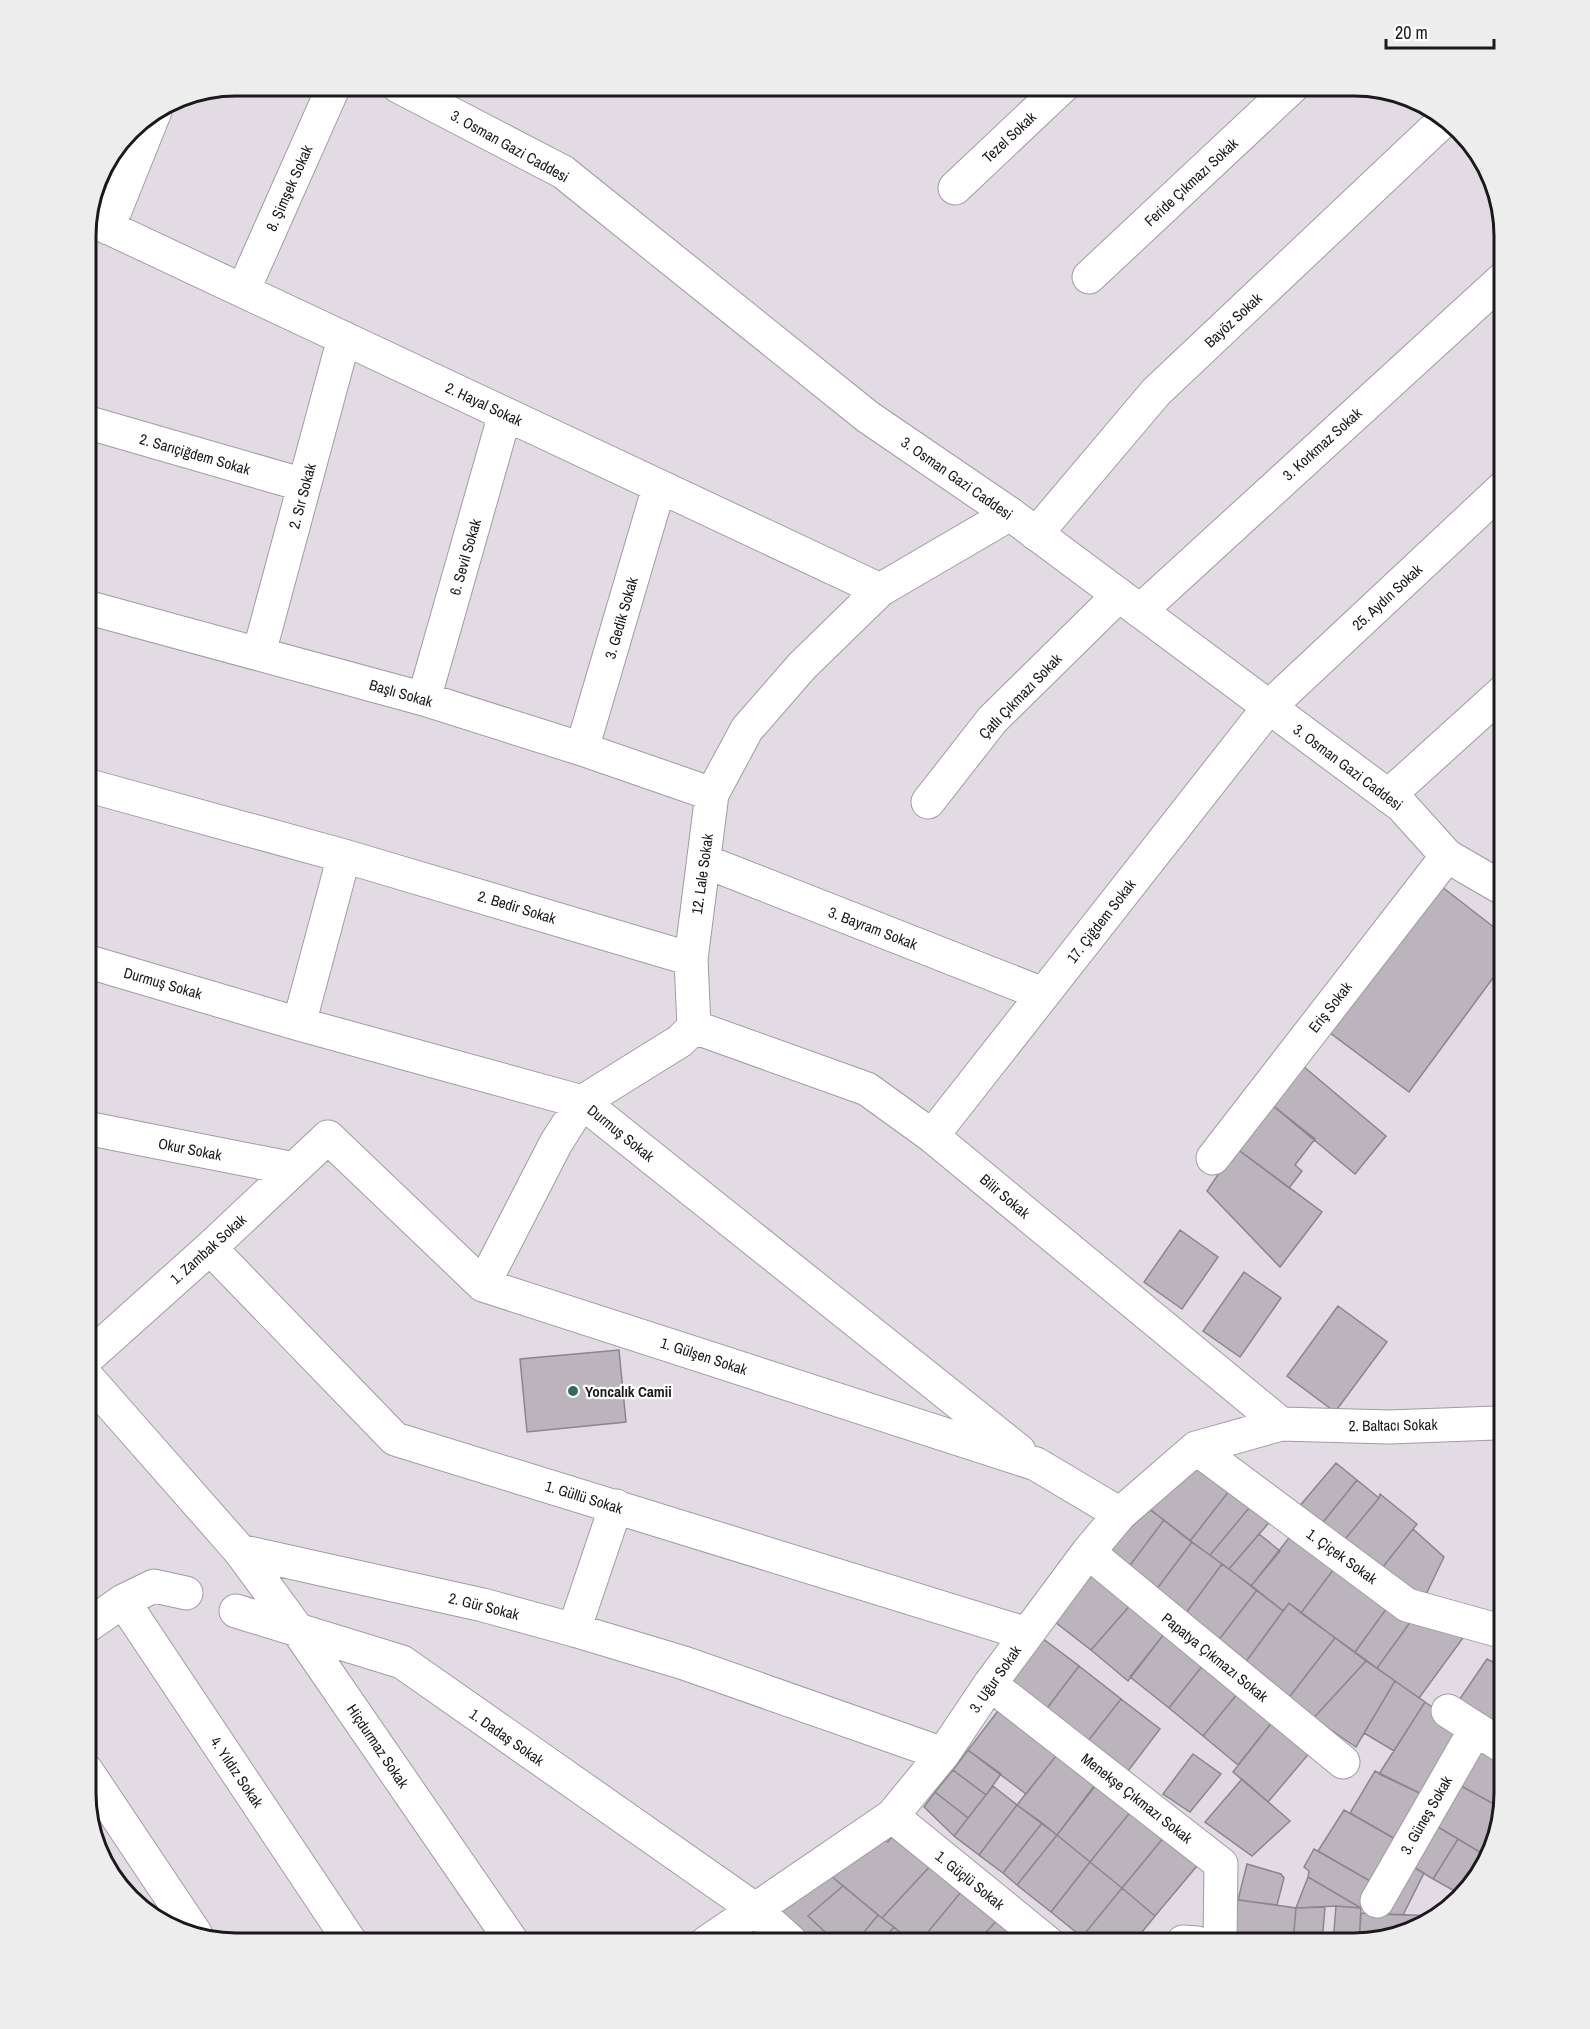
<svg xmlns="http://www.w3.org/2000/svg" width="1590" height="2029" font-family="'Archivo Narrow',sans-serif">
	<style>
		.building { fill: #bbb4bd; stroke: #8b858d; stroke-width: 1.5 }
		.lines { fill: none; stroke-linecap: round; stroke-linejoin: round }
		.minor-casing { stroke: #a19ba3; stroke-width: 35 }
		.tertiary-casing { stroke: #a19ba3; stroke-width: 35 }
		.secondary-casing { stroke: #a19ba3; stroke-width: 35 }
		.minor { stroke: #fff; stroke-width: 33 }
		.tertiary { stroke: #fff; stroke-width: 33 }
		.secondary { stroke: #fff; stroke-width: 33 }
		.poi-dot { fill: #306c57; stroke: #fff; stroke-width: 2 }
		.labels { text-anchor: middle; dominant-baseline: central; stroke-width: 4.5; stroke-linejoin: round; paint-order: stroke }
		.street-label { font-size: 15px; fill: #1c191c; stroke: #fff }
		.poi-label { font-size: 15px; font-weight: bold; fill: #1c191c; stroke: #fff; text-anchor: start }
		.rim { fill: none; stroke: #1c191c; stroke-width: 3 }
	</style>
	<rect width="100%" height="100%" fill="#e2dbe4"/>
	<!-- building -->
	<path class="building" d="M1437,883L1504,935V963L1409,1092L1325,1029Z
		M1303,1066L1386,1136L1355,1174L1271,1104Z
		M1271,1104L1315,1139L1295,1165L1302,1171L1289,1188L1236,1148Z
		M1236,1148L1322,1212L1280,1267L1207,1191Z
		M1180,1230L1218,1257L1182,1309L1144,1282Z
		M1244,1272L1281,1298L1240,1357L1203,1331Z
		M1338,1306L1387,1342L1335,1412L1287,1376Z
		M619,1350L626,1422L527,1432L520,1359Z
		M1336,1463L1357,1480L1320,1526L1298,1508Z
		M1196,1464L1233,1486L1190,1541L1146,1506Z
		M1357,1480L1379,1498L1341,1544L1320,1526Z
		M1233,1486L1254,1502L1210,1555L1190,1541Z
		M1380,1494L1417,1524L1374,1578L1341,1544L1379,1498Z
		M1254,1502L1273,1518L1229,1569L1210,1555Z
		M1150,1510L1164,1520L1128,1568L1104,1551Z
		M1164,1520L1192,1542L1156,1590L1128,1568Z
		M1296,1529L1339,1562L1301,1613L1289,1603L1283,1611L1251,1586Z
		M1413,1529L1444,1557L1420,1607L1374,1578Z
		M1259,1534L1280,1551L1251,1586L1229,1569Z
		M1192,1542L1222,1564L1186,1613L1156,1590Z
		M1339,1562L1392,1601L1355,1652L1301,1613Z
		M1222,1564L1257,1590L1218,1641L1186,1613Z
		M1093,1573L1133,1602L1091,1650L1050,1618L1085,1574Z
		M1257,1590L1283,1611L1245,1663L1218,1641Z
		M1392,1601L1414,1617L1377,1668L1355,1652Z
		M1133,1602L1168,1629L1128,1681L1091,1650Z
		M1289,1603L1335,1638L1284,1704L1245,1663Z
		M1429,1614L1463,1638L1419,1698L1377,1668L1414,1617Z
		M1168,1629L1207,1660L1169,1708L1130,1677Z
		M1038,1635L1079,1666L1045,1711L1004,1680Z
		M1335,1638L1366,1661L1309,1723L1284,1704Z
		M1487,1659L1504,1668V1717L1494,1732L1453,1709Z
		M1207,1660L1242,1688L1203,1736L1169,1708Z
		M1366,1661L1395,1681L1356,1747L1319,1722L1309,1723Z
		M1079,1666L1121,1699L1088,1741L1045,1711Z
		M1395,1681L1425,1702L1394,1751L1364,1733Z
		M1242,1688L1277,1716L1238,1765L1203,1736Z
		M1121,1699L1160,1729L1128,1771L1088,1741Z
		M1425,1702L1467,1731L1430,1798L1379,1774Z
		M1001,1707L1060,1751L1026,1794L968,1750Z
		M1277,1716L1317,1744L1268,1802L1233,1772Z
		M1477,1747L1504,1761V1794L1501,1808L1454,1782Z
		M968,1750L1001,1774L986,1795L953,1770Z
		M1060,1751L1098,1781L1057,1835L1017,1805Z
		M1193,1754L1221,1774L1190,1812L1163,1794Z
		M953,1770L986,1795L968,1818L935,1792Z
		M1375,1771L1430,1798L1404,1844L1350,1813Z
		M1103,1776L1136,1805L1090,1862L1057,1835Z
		M1242,1779L1290,1821L1252,1856L1205,1822Z
		M1454,1782L1501,1808L1488,1857L1428,1821Z
		M993,1786L1017,1805L979,1855L954,1836Z
		M935,1792L968,1818L954,1836L924,1807Z
		M1017,1805L1042,1823L1003,1873L979,1855Z
		M1136,1805L1169,1831L1122,1888L1090,1862Z
		M1344,1810L1404,1844L1377,1885L1318,1851Z
		M1428,1821L1458,1839L1433,1879L1405,1862Z
		M1042,1823L1057,1835L1017,1885L1003,1873Z
		M1169,1831L1202,1860L1155,1916L1122,1888Z
		M894,1834L934,1862L882,1918L830,1875L879,1836L888,1842Z
		M1057,1835L1090,1862L1051,1912L1017,1885Z
		M1458,1839L1488,1857L1485,1868L1460,1894L1433,1879Z
		M1314,1849L1377,1885L1361,1908L1308,1877L1309,1871L1304,1867Z
		M934,1862L966,1886L919,1943H914L882,1918Z
		M1090,1862L1122,1888L1082,1937L1051,1912Z
		M1405,1862L1424,1873L1403,1915L1375,1914Z
		M1247,1864L1281,1874L1284,1878L1277,1905L1238,1900Z
		M830,1875L843,1886L808,1916L837,1943H811L777,1915Z
		M1308,1877L1361,1908L1336,1906L1296,1908Z
		M843,1886L878,1915L855,1943H837L808,1916Z
		M966,1886L1000,1917L976,1943H929L923,1938Z
		M1122,1888L1155,1916L1133,1943H1091L1082,1937Z
		M1232,1899L1296,1908L1293,1943H1248L1226,1940Z
		M1336,1906L1361,1908L1359,1942L1333,1943Z
		M1325,1907L1322,1943H1293L1296,1908Z
		M1361,1913L1435,1916L1434,1920L1359,1942Z
		M878,1915L894,1927L880,1943H855Z
		M1000,1917L1030,1943H976Z
		M746,1926L766,1943H723Z
		M894,1927L907,1939L903,1943H880Z"/>
	<g class="lines">
		<!-- minor casing -->
		<g class="minor-casing">
			<path id="minor" d="M955,188L1063,86
				M88,218L880,590
				M108,228L155,111
				M1089,277L1293,86
				M243,291L334,86
				M86,422L304,485
				M1036,534L1156,392L1444,120
				M86,607L424,699L582,749L712,794
				M1140,611L1504,278
				M259,653L344,338
				M424,699L505,414
				M582,749L659,487
				M86,785L344,856L691,959
				M1388,796L1504,691
				M928,802L992,720L1119,595
				M704,861L1043,994
				M86,961L299,1024L582,1102L1019,1451
				M299,1024L344,856
				M694,1027L867,1089L932,1136L1281,1424
				M86,1128L294,1169
				M932,1136L1269,707L1504,487
				M1213,1158L1447,856
				M210,1248L395,1439L1027,1634
				M483,1285L556,1143L582,1102L680,1041L694,1027L691,959L712,794L747,729L802,666L880,590L1010,514
				M86,1359L210,1248L328,1137L483,1285L1036,1464L1120,1514
				M86,1376L240,1551L483,1605L574,1630L684,1663L943,1754
				M1196,1448L1407,1605L1504,1632
				M240,1551L297,1629L513,1943
				M1088,1552L1343,1762
				M123,1601L351,1943
				M236,1611L402,1662L756,1910L792,1943
				M86,1627L123,1601L154,1586L186,1593
				M574,1630L616,1506
				M990,1684L1221,1864L1220,1943
				M1448,1711L1504,1747
				M892,1816L1048,1943
				M1377,1901L1475,1730
				M706,1943L892,1816L943,1754L990,1684L1088,1552L1120,1514L1196,1448L1281,1424L1389,1427L1496,1423L1504,1420
				M1182,1943L1183,1942L1197,1943"/>
		</g>
		<!-- tertiary casing -->
		<g class="tertiary-casing">
			<path id="tertiary" d="M86,1770L195,1933"/>
		</g>
		<!-- secondary casing -->
		<g class="secondary-casing">
			<path id="secondary" d="M398,86L563,172L868,417L1010,514L1402,806L1447,856L1504,889"/>
		</g>
		<!-- minor -->
		<use href="#minor" class="minor"/>
		<!-- tertiary -->
		<use href="#tertiary" class="tertiary"/>
		<!-- secondary -->
		<use href="#secondary" class="secondary"/>
	</g>
	<!-- markers -->
	<circle class="poi-dot" cx="573" cy="1391" r="6"/>
	<g class="labels">
		<!-- street labels -->
		<g class="street-label">
			<text transform="translate(1009 137) rotate(-43)">Tezel Sokak</text>
			<text transform="translate(510 146) rotate(29)">3. Osman Gazi Caddesi</text>
			<text transform="translate(1191 182) rotate(-43)">Feride Çıkmazı Sokak</text>
			<text transform="translate(289 188) rotate(-66)">8. Şimşek Sokak</text>
			<text transform="translate(1233 320) rotate(-43)">Bayöz Sokak</text>
			<text transform="translate(484 404) rotate(25)">2. Hayal Sokak</text>
			<text transform="translate(1322 444) rotate(-42)">3. Korkmaz Sokak</text>
			<text transform="translate(195 454) rotate(16)">2. Sarıçiğdem Sokak</text>
			<text transform="translate(957 478) rotate(35)">3. Osman Gazi Caddesi</text>
			<text transform="translate(302 496) rotate(-75)">2. Sır Sokak</text>
			<text transform="translate(465 557) rotate(-74)">6. Sevil Sokak</text>
			<text transform="translate(1387 597) rotate(-43)">25. Aydın Sokak</text>
			<text transform="translate(621 618) rotate(-74)">3. Gedik Sokak</text>
			<text transform="translate(401 693) rotate(16)">Başlı Sokak</text>
			<text transform="translate(1020 696) rotate(-46)">Çatlı Çıkmazı Sokak</text>
			<text transform="translate(1348 767) rotate(37)">3. Osman Gazi Caddesi</text>
			<text transform="translate(702 874) rotate(-82)">12. Lale Sokak</text>
			<text transform="translate(517 907) rotate(17)">2. Bedir Sokak</text>
			<text transform="translate(1101 921) rotate(-52)">17. Çiğdem Sokak</text>
			<text transform="translate(873 928) rotate(21)">3. Bayram Sokak</text>
			<text transform="translate(163 983) rotate(16)">Durmuş Sokak</text>
			<text transform="translate(1330 1007) rotate(-52)">Eriş Sokak</text>
			<text transform="translate(621 1133) rotate(39)">Durmuş Sokak</text>
			<text transform="translate(190 1149) rotate(11)">Okur Sokak</text>
			<text transform="translate(1005 1196) rotate(40)">Bilir Sokak</text>
			<text transform="translate(208 1249) rotate(-42)">1. Zambak Sokak</text>
			<text transform="translate(704 1356) rotate(18)">1. Gülşen Sokak</text>
			<text transform="translate(1393 1425) rotate(-1)">2. Baltacı Sokak</text>
			<text transform="translate(584 1497) rotate(17)">1. Güllü Sokak</text>
			<text transform="translate(1342 1556) rotate(36)">1. Çiçek Sokak</text>
			<text transform="translate(484 1606) rotate(14)">2. Gür Sokak</text>
			<text transform="translate(1215 1657) rotate(39)">Papatya Çıkmazı Sokak</text>
			<text transform="translate(995 1679) rotate(-55)">3. Uğur Sokak</text>
			<text transform="translate(507 1737) rotate(35)">1. Dadaş Sokak</text>
			<text transform="translate(378 1746) rotate(56)">Hiçdurmaz Sokak</text>
			<text transform="translate(237 1772) rotate(56)">4. Yıldız Sokak</text>
			<text transform="translate(1137 1798) rotate(38)">Menekşe Çıkmazı Sokak</text>
			<text transform="translate(1426 1815) rotate(-60)">3. Güneş Sokak</text>
			<text transform="translate(970 1880) rotate(39)">1. Güçlü Sokak</text>
		</g>
		<!-- poi labels -->
		<g class="poi-label">
			<text x="585" y="1391">Yoncalık Camii</text>
		</g>
	</g>
	<!-- crop -->
	<path d="M0 0H1590V2029H0ZM236 96H1354A140 140 0 0 1 1494 236V1793A140 140 0 0 1 1354 1933H236A140 140 0 0 1 96 1793V236A140 140 0 0 1 236 96Z" fill="#ededed" fill-rule="evenodd"/>
	<path class="rim" d="M236 96H1354A140 140 0 0 1 1494 236V1793A140 140 0 0 1 1354 1933H236A140 140 0 0 1 96 1793V236A140 140 0 0 1 236 96Z"/>
	<!-- scale -->
	<path d="M1386 39v9h108v-9" fill="none" stroke="#1c191c" stroke-width="3"/>
	<text x="1395" y="39" font-size="18" fill="#1c191c" stroke="#ffffff" stroke-width="4.5" paint-order="stroke">20 m</text>
</svg>
